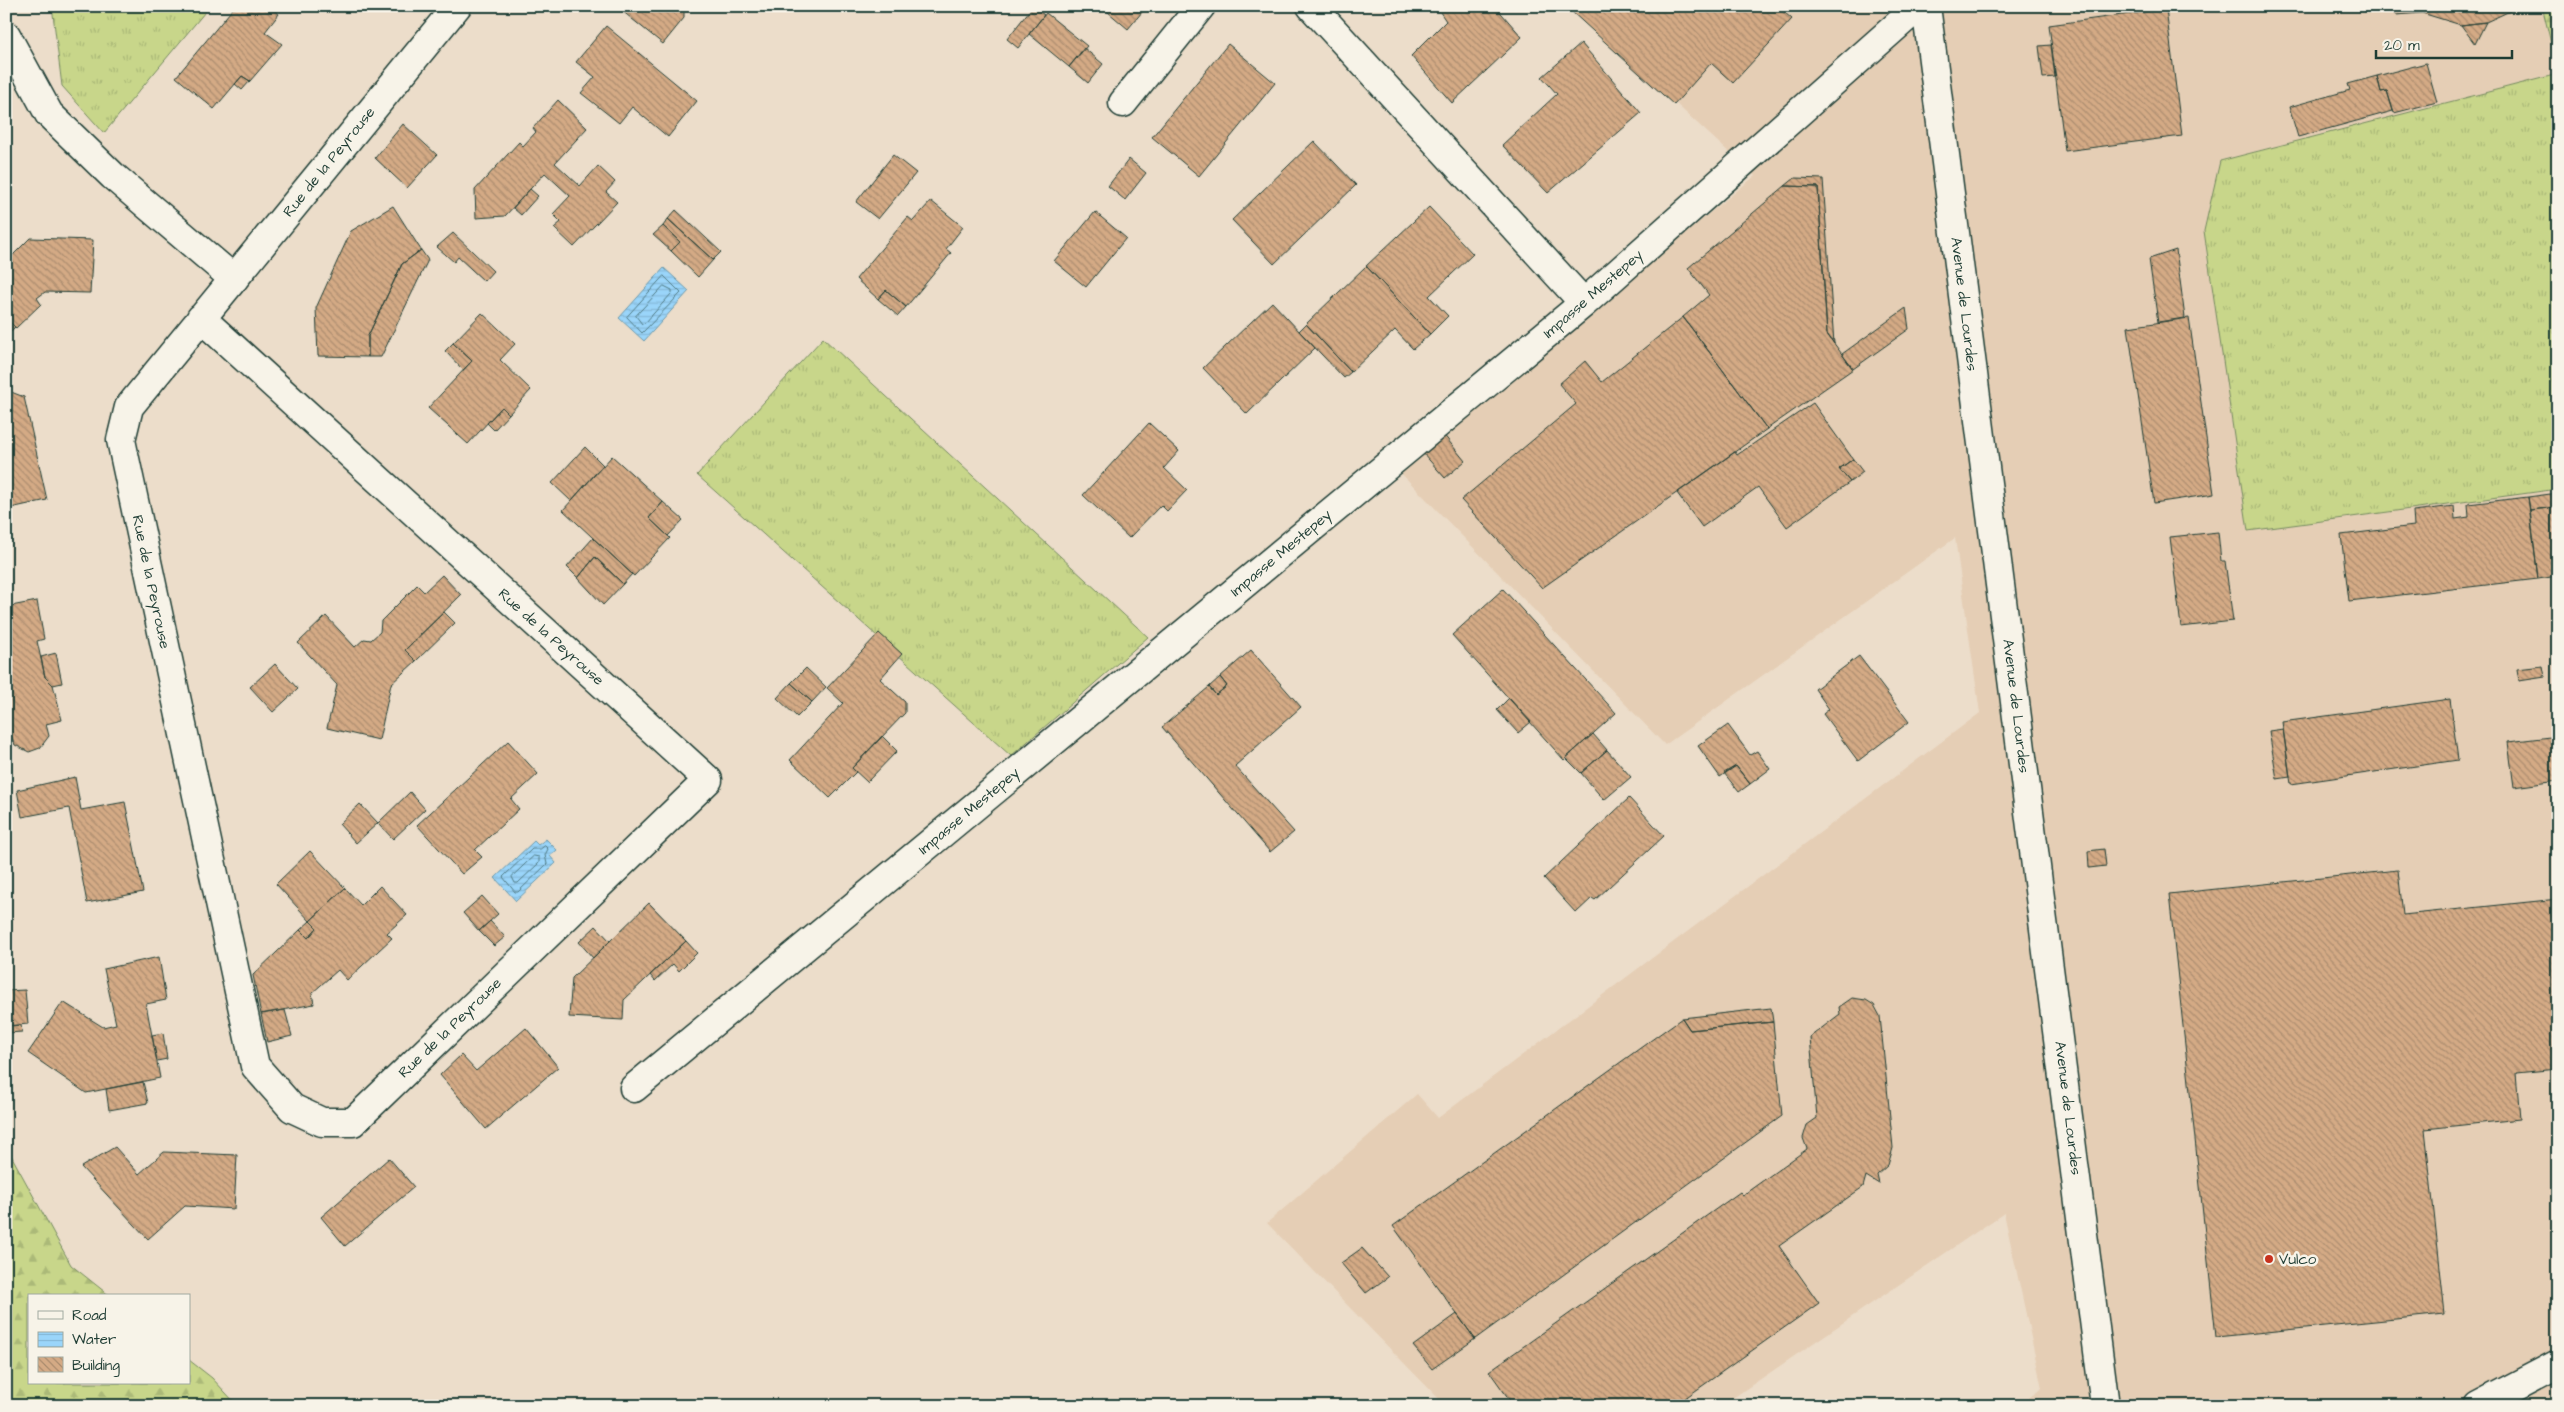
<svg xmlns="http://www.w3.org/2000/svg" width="2564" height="1412" font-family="'Architects Daughter',sans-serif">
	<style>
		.built { fill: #e5ceb5 }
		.grass { fill: url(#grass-tufts); stroke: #748a5f }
		.forest { fill: url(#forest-firs); stroke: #748a5f }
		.water { fill: url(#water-rules); stroke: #6998ab }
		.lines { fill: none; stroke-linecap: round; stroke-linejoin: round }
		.shore { stroke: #507a83; stroke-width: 1 }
		.building { fill: url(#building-back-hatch); stroke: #1f3d34 }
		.minor-casing { stroke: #1f3d34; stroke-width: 31 }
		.major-casing { stroke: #1f3d34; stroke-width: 31 }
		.minor { stroke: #f7f3e8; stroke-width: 28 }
		.major { stroke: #f7f3e8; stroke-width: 28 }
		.poi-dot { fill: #c8321e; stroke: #f7f3e8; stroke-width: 2 }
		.labels { text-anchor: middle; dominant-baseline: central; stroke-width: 5; stroke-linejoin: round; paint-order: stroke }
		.street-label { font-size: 15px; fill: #1f3d34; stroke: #f7f3e8 }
		.poi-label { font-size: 15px; fill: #1f3d34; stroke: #f7f3e8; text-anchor: start }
	</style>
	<defs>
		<pattern id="grass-tufts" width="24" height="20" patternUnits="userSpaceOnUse" patternTransform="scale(1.25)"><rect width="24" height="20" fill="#c8d68a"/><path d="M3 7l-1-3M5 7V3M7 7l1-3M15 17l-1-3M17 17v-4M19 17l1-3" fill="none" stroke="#abb978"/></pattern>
		<pattern id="forest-firs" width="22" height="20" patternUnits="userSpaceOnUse" patternTransform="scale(1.25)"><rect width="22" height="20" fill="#c8d68a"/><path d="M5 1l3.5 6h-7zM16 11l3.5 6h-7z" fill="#abb978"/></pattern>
		<pattern id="water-rules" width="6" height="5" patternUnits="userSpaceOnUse" patternTransform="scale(1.25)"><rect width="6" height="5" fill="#9ad5fa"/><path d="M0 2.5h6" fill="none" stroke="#84b8d7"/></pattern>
		<pattern id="building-back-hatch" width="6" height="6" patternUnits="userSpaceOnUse" patternTransform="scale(1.25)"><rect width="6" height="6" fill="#d4aa85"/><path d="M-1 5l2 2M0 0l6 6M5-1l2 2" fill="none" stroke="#ab8c6e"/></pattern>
	</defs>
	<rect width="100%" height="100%" fill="#ecddca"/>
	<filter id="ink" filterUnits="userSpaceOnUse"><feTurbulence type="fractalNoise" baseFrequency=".02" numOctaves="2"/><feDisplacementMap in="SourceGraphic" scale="10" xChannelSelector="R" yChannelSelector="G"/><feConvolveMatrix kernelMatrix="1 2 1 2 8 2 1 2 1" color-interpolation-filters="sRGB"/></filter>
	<g filter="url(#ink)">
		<!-- built -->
		<path class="built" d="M1569,6H2542L2558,74L2220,161L2248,531L2558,489V1406H2018L2042,1388L2004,1213L1721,1406H1446L1267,1223L1417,1094L1438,1118L1980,713L1955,538L1665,745L1397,469L1755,176Z"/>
		<!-- grass -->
		<path class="grass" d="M52,6H210L104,133L62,86Z
			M2558,74V489L2248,531L2204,231L2220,161Z
			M823,338L1148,637L1011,756L697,475Z"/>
		<!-- forest -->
		<path class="forest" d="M2542,6H2558V72Z
			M6,1146L71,1265L110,1296H29V1383H189V1360L212,1378L238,1406H6Z"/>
		<!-- water -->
		<path class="water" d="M664,268L689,291L644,341L619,318Z
			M546,839L557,850L550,856L556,863L516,901L495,878L534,841L538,845Z"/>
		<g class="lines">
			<!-- shore -->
			<path class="shore" d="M664,276L681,293L642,333L627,317Z
				M664,286L672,290V293L645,323L642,324L636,316Z
				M545,846L548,849L545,855L547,864L518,892H515L503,877L532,849H540Z
				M534,856L539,857V863L518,883H515L512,877Z"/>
		</g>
		<!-- building -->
		<path class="building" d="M235,6H269L279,14L265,32L282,44L250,81L242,76L214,109L176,77Z
			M616,6H684V18L663,44Z
			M1033,6L1044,15L1018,48L1007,39Z
			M1101,6H1147L1128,29Z
			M1436,6H1495L1522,37L1452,103L1411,56L1446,21Z
			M1575,6H1777L1792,19L1733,83L1711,63L1674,105L1571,11Z
			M2395,6H2403V10L2395,11Z
			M2403,6H2509L2510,11L2486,22L2461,25L2422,13L2396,15L2395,11L2403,10Z
			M2166,9L2182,136L2065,151L2049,25Z
			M1046,13L1087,46L1069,67L1029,34Z
			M2486,22L2475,44L2461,25Z
			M606,26L697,101L668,137L632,107L619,123L581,93L595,77L576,62Z
			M1581,43L1641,113L1548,193L1502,145L1557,94L1542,77Z
			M1228,44L1275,83L1199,176L1152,137Z
			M2051,45L2055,77L2043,78L2039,46Z
			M1084,48L1103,64L1088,83L1069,67Z
			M2426,63L2437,102L2394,113L2387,91L2381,92L2377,76Z
			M242,76L250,81L242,90L235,84Z
			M2377,76L2381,92L2387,91L2393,111L2298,137L2289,107L2350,90L2348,84Z
			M558,100L587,128L555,163L580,186L598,166L615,182L606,192L617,202L574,247L554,228L561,222L553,214L570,196L545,173L505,216L476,218L475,190L519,142L523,146L536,132L533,128Z
			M403,124L437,155L407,188L375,158Z
			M1314,141L1356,185L1274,264L1232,220Z
			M893,155L916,173L878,219L856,202Z
			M1129,159L1146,173L1125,200L1108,186Z
			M1795,178L1823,179L1834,344L1827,334L1818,187L1785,186Z
			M1785,186L1818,187L1827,334L1853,369L1767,429L1683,317L1709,295L1688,268Z
			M530,189L538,196L521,215L513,208Z
			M931,201L963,227L946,249L951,253L906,307L886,290L878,299L856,279L908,217L913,221Z
			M393,206L421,250L402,264L368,336V357L318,356L316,308L351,231Z
			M1429,207L1473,254L1429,296L1448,316L1430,334L1366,266Z
			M676,210L721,252L713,260L668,219Z
			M1095,212L1126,238L1086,287L1054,261Z
			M668,219L713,260L698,277L671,251L680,242L663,226Z
			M663,226L680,242L671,251L653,235Z
			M453,233L493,271L484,281L458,257L454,262L437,247Z
			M30,238L93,240L90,293L45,292L37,298L41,304L16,328L6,318V258L8,260Z
			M421,250L428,260L381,357H368V336L402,264Z
			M2176,250L2185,318L2158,322L2149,259Z
			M1366,266L1430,334L1413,349L1395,330L1351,372L1306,324Z
			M886,290L906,307L898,316L878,299Z
			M1272,302L1315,348L1247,414L1203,368Z
			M1906,308L1909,329L1853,369L1842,354Z
			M482,313L515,344L500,360L531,390L509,414L502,407L468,444L428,408L472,361L453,343Z
			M1683,317L1767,429L1542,588L1461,500L1576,404L1559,384L1585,361L1602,382Z
			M6,318L15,327L6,336Z
			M2189,318L2214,494L2154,503L2128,327Z
			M1306,324L1351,372L1344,378L1299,331Z
			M453,343L472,361L463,370L445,351Z
			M6,390L24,397L47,500L6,509Z
			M1813,403L1853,459L1839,469L1850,482L1787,527L1758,487L1702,527L1677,493L1735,452L1737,455Z
			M502,407L509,414L494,430L487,423Z
			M1149,423L1179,451L1164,468L1187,490L1167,511L1161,505L1129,538L1083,495Z
			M1443,434L1465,461L1445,478L1422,452Z
			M585,447L603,465L571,501L552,483Z
			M612,456L663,502L649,518L670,538L634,576L563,510Z
			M1853,459L1863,472L1850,482L1839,469Z
			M2558,493V507L2530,510L2528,497Z
			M2528,497L2538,579L2349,601L2341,535L2414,526L2413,511L2454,506L2455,519L2469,517L2468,504Z
			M663,502L683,520L668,536L649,518Z
			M2558,507V576L2538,579L2530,510Z
			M2218,532L2221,561H2225L2233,621L2181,627L2170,537Z
			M593,538L632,574L623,584L595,557L578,578L567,567Z
			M595,557L623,584L603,605L578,578Z
			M442,575L461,595L405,650L416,661L391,684L379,740L327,728L337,685L298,643L326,616L355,647L364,639L371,640L380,632L381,621L417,585L424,592Z
			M1503,589L1616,713L1564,760L1452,635Z
			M37,601L44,639L37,641L45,677L53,685L62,720L46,724L49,736L40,748L29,752L15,745L10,733L6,734V607Z
			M444,612L455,623L416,661L405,650Z
			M879,633L902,654L880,679L905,702V713L852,768L856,772L830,798L790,760L843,703L827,688Z
			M1251,650L1301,707L1235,766L1294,832L1270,852L1162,727L1209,687L1216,695L1227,686L1220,677Z
			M56,653L62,683L53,685L45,677L41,657Z
			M1859,656L1909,722L1858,761L1823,714L1829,709L1815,689Z
			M275,664L298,689L273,712L250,687Z
			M2543,666L2545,677L2519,681L2517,669Z
			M806,668L826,687L812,702L791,683Z
			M1220,677L1227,686L1216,695L1209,687Z
			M791,683L812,702L797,717L777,698Z
			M1509,698L1531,722L1518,733L1497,710Z
			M2450,699L2458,760L2291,784L2282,722Z
			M1728,725L1750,755L1757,751L1770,769L1750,784L1736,766L1720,777L1698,746Z
			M2283,729L2290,777L2277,779L2269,731Z
			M1593,734L1607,750L1581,773L1566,758Z
			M882,736L897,751L867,782L852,768Z
			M2558,736V781L2514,787L2508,742Z
			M508,741L538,774L511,799L519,809L475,850L482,857L462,874L417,825Z
			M1607,750L1631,777L1604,800L1581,773Z
			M1736,766L1750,784L1739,792L1724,773Z
			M75,777L81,810L125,802L143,892L87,903L69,808L22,817L17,790Z
			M410,792L425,809L393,839L378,823Z
			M1629,798L1664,836L1595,900L1592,898L1576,913L1544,878Z
			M360,804L378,823L356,843L339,824Z
			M2104,849L2106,866L2089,868L2088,851Z
			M310,851L345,888L310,921L276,884Z
			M2398,870L2403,915L2558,899V1069L2516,1073L2520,1119L2425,1129L2445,1314L2216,1337L2169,894Z
			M380,886L407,915L387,933L392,938L347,980L338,970L312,993L314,1004L261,1014L253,975L300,930L308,938L317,928L310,921L345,888L361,905Z
			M482,896L498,914L479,931L463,913Z
			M649,903L686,941L624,1000L623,1020L569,1017L572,978Z
			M310,921L317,928L308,938L300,930Z
			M490,921L505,937L494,946L479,931Z
			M596,926L610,941L593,958L579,942Z
			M686,941L697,953L679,971L673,964L655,981L650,975Z
			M159,957L166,1000L146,1004L160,1078L86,1093L28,1053L63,1002L103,1027L116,1024L104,969Z
			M25,990L28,1024L7,1026L6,991Z
			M1852,998L1866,1000L1874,1005L1880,1016L1893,1148L1888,1165L1877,1175L1879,1184L1866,1176L1863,1187L1779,1246L1819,1303L1674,1406H1514L1489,1371L1740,1192L1743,1195L1807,1149L1803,1138L1807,1125L1817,1118L1810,1037L1840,1014L1839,1007Z
			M1771,1008L1773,1022L1690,1030L1682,1018Z
			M285,1010L292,1036L267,1042L261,1014Z
			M1682,1018L1690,1030L1773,1022L1782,1116L1475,1339L1393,1226Z
			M21,1025L22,1032L8,1033L7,1026Z
			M526,1028L558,1067L486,1129L440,1075L461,1055L476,1071Z
			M163,1033L167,1059L157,1061L152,1035Z
			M143,1082L148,1103L109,1110L106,1089Z
			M115,1147L139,1174L164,1152L237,1155L234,1209L185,1206L148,1239L81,1167Z
			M389,1158L414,1187L345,1246L321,1217Z
			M1362,1248L1388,1277L1366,1293L1341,1263Z
			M1457,1314L1475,1339L1432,1369L1413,1346Z"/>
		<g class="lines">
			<!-- minor casing -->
			<g class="minor-casing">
				<path id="minor" d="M1311,6L1584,303
					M6,35L49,114L113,176L234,279
					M1123,103L1201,6
					M201,318L708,780L353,1122H322L292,1108L255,1066L121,440L129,407L457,6
					M634,1088L1584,303L1919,6
					M2478,1406L2558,1364"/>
			</g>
			<!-- major casing -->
			<g class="major-casing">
				<path id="major" d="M1926,6L2105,1406"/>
			</g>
			<!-- minor -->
			<use href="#minor" class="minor"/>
			<!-- major -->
			<use href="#major" class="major"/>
		</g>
	</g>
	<!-- markers -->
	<circle class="poi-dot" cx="2269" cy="1259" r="5"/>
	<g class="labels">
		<!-- street labels -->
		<g class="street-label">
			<text transform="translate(329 162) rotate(-51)">Rue de la Peyrouse</text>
			<text transform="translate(1593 294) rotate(-41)">Impasse Mestepey</text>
			<text transform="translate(1964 304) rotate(83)">Avenue de Lourdes</text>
			<text transform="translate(1281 553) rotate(-40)">Impasse Mestepey</text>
			<text transform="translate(151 582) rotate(78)">Rue de la Peyrouse</text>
			<text transform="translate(551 637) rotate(42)">Rue de la Peyrouse</text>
			<text transform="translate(2016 706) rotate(83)">Avenue de Lourdes</text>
			<text transform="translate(969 811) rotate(-40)">Impasse Mestepey</text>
			<text transform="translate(450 1028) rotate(-44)">Rue de la Peyrouse</text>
			<text transform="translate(2068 1108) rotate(83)">Avenue de Lourdes</text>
		</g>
		<!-- poi labels -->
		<g class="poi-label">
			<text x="2279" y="1259">Vulco</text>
		</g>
	</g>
	<!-- margin -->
	<rect width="2564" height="1412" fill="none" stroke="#f7f3e8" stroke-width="25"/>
	<rect x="12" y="12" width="2539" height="1387" fill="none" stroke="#1f3d34" stroke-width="2" filter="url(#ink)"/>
	<!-- legend -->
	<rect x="28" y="1294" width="162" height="90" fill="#f7f3e8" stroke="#a1aaa0"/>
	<rect x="38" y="1311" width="25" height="8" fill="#f7f3e8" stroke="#a1aaa0"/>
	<text x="72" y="1320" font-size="15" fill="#1f3d34">Road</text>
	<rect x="38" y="1332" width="25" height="15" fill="url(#water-rules)" stroke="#a1aaa0"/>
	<text x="72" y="1344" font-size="15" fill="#1f3d34">Water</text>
	<rect x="38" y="1357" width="25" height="15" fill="url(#building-back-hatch)" stroke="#a1aaa0"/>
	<text x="72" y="1370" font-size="15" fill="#1f3d34">Building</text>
	<!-- scale -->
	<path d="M2376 50v8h136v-8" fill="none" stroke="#1f3d34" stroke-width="2.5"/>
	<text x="2384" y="50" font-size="15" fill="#1f3d34" stroke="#f7f3e8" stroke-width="4" paint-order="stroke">20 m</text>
</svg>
